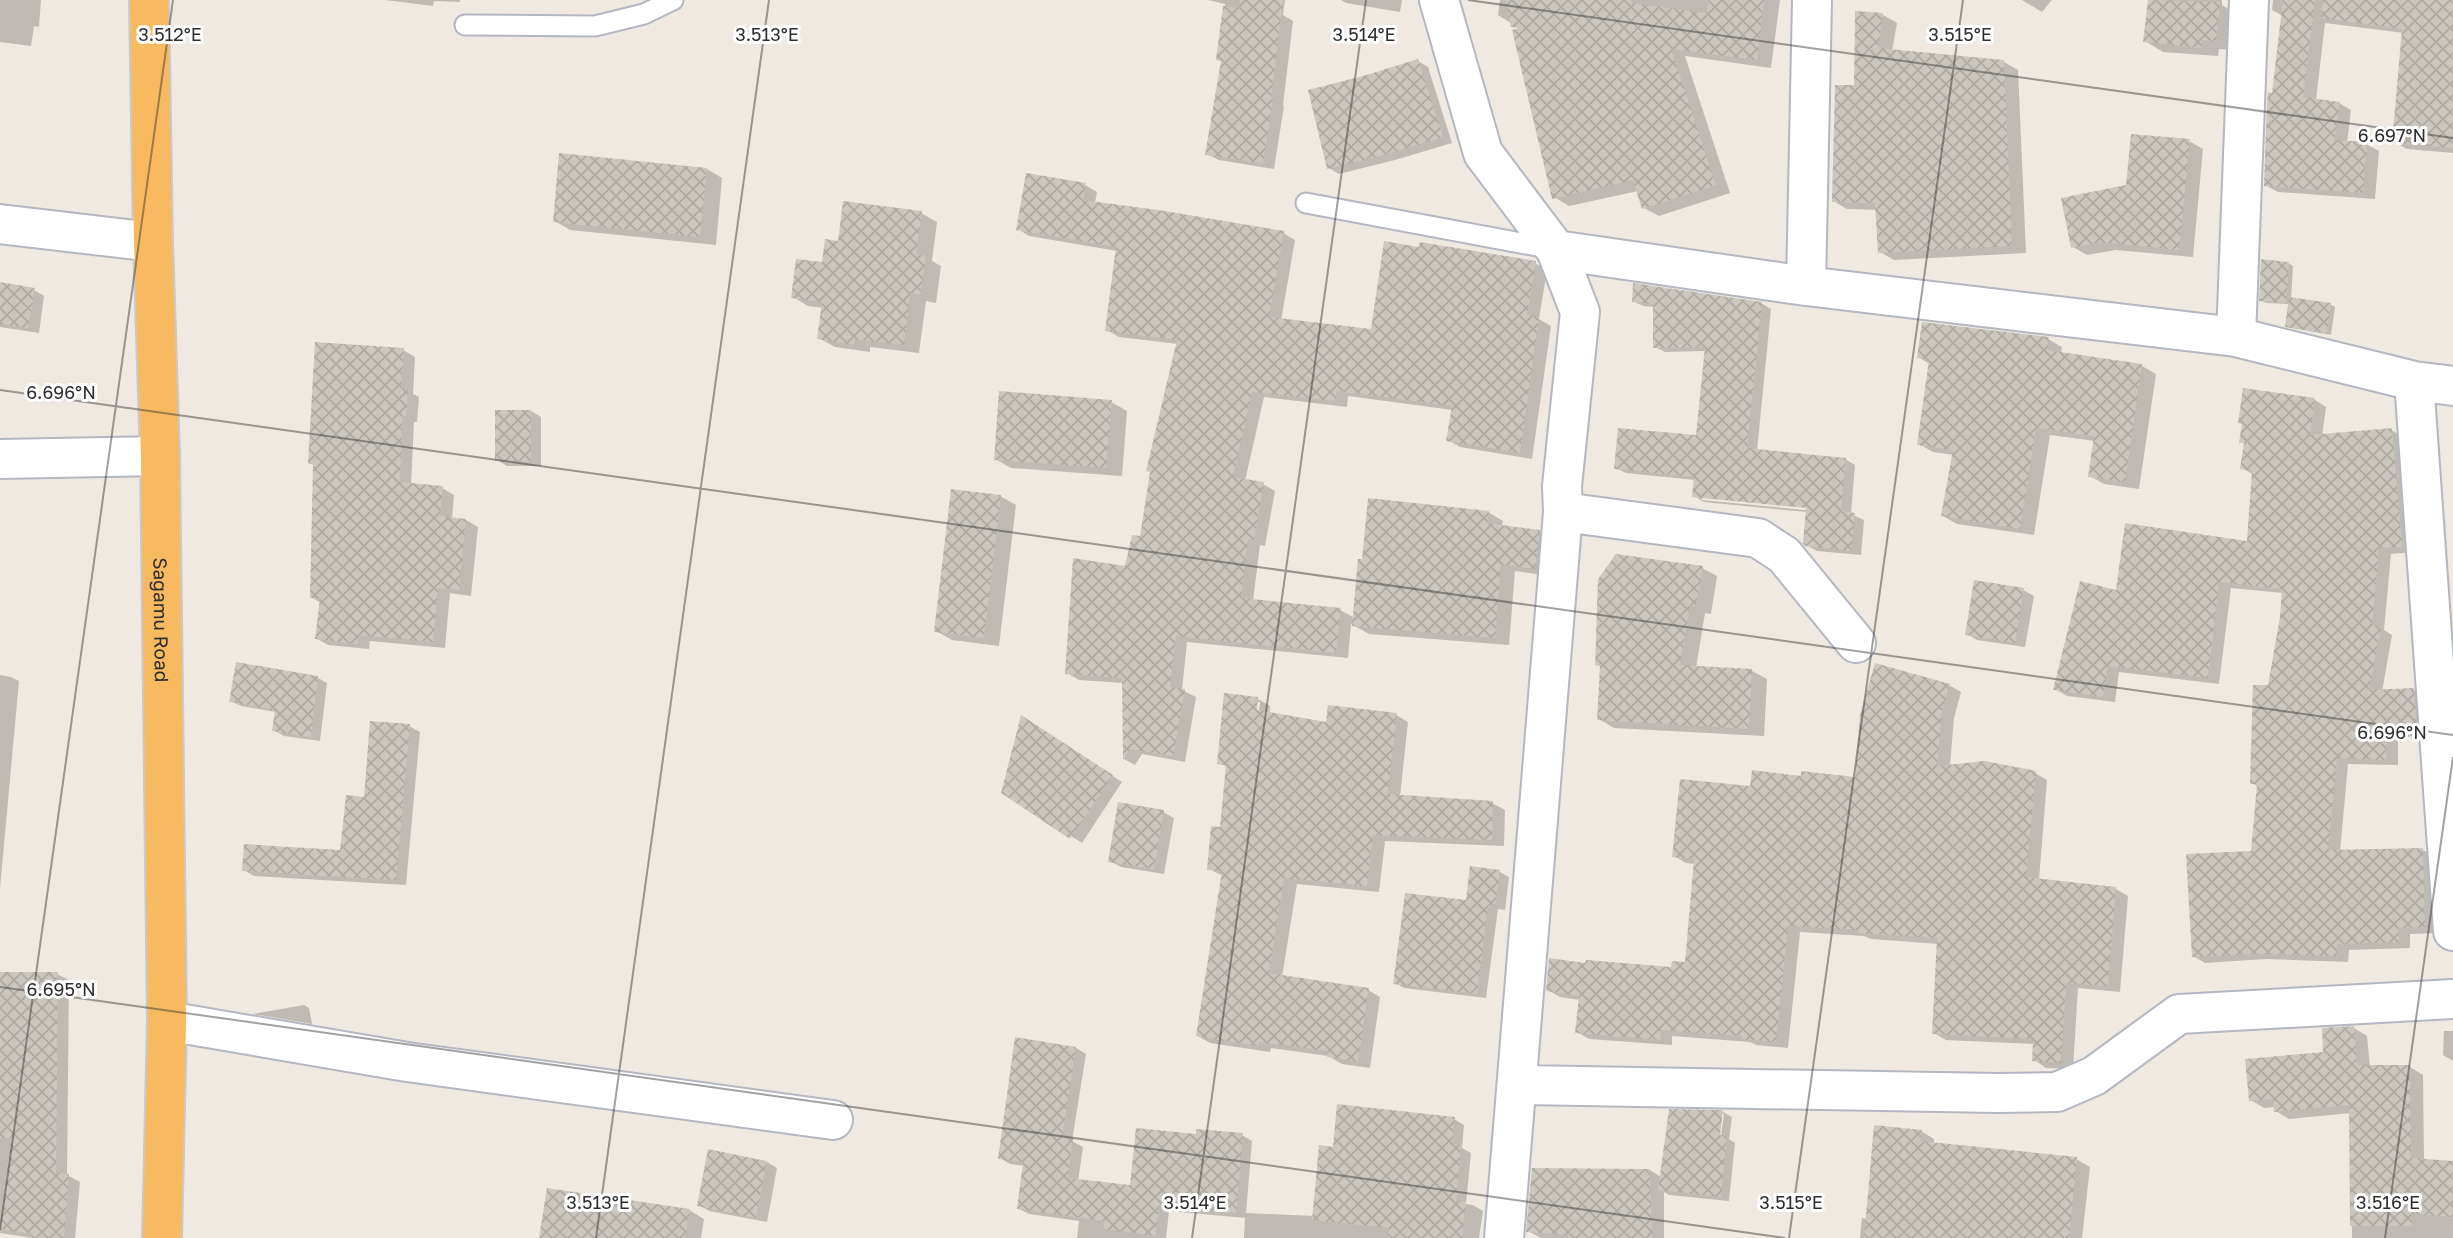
<svg xmlns="http://www.w3.org/2000/svg" width="2453" height="1238" font-family="'Golos Text',sans-serif">
	<style>
		.shadow { fill: #0003; fill-rule: evenodd }
		.building { fill: url(#building-cross-hatch) }
		.lines { fill: none; stroke-linecap: round; stroke-linejoin: round }
		.service-casing { stroke: #b4b7c1; stroke-width: 23 }
		.minor-casing { stroke: #b4b7c1; stroke-width: 42 }
		.trunk-casing { stroke: #c9c9c9; stroke-width: 42 }
		.service { stroke: #fff; stroke-width: 19 }
		.minor { stroke: #fff; stroke-width: 38 }
		.trunk { stroke: #f8ba60; stroke-width: 38 }
		.ticks { fill: none; stroke: #2e2e2e; stroke-width: 2; stroke-opacity: 0.45 }
		.labels { text-anchor: middle; dominant-baseline: central; stroke-width: 6; stroke-linejoin: round; paint-order: stroke }
		.street-label { font-size: 19px; fill: #2e2e2e; stroke: #fff }
		.ticks-label { font-size: 18px; text-anchor: middle; fill: #2e2e2e; stroke: #fff; stroke-width: 6; stroke-linejoin: round; paint-order: stroke }
	</style>
	<defs>
		<pattern id="building-cross-hatch" width="8" height="8" patternUnits="userSpaceOnUse" patternTransform="scale(1.75)"><rect width="8" height="8" fill="#cbc7bf"/><path d="M0 0l8 8M0 8l8-8" fill="none" stroke="#afaba4"/></pattern>
	</defs>
	<rect width="100%" height="100%" fill="#efe9e1"/>
	<!-- shadow -->
	<path class="shadow" d="M0,0H41L39,27L34,26L31,46L0,42Z
		M385,0H460V2L434,1L433,6Z
		M1208,0H1285L1283,15L1293,21L1283,105L1284,106L1274,169L1219,160L1207,154L1222,61L1218,59L1225,4Z
		M1341,0H1402L1400,12L1346,3Z
		M1500,0H1780L1771,68L1685,56L1730,193L1659,216L1644,208L1638,191L1569,206L1554,197L1520,29L1498,15Z
		M2022,0H2052L2042,12Z
		M2150,0H2222V5L2237,14L2233,50L2219,49L2218,56L2163,52L2145,41Z
		M2273,0H2453V153L2407,149L2394,142L2404,33L2325,23L2316,100L2339,103L2351,110L2347,143L2366,144L2379,151L2375,199L2278,192L2265,185L2283,16L2272,10Z
		M1856,13L1883,15L1897,23L1892,51L2004,62L2018,70L2026,253L1894,260L1880,252L1878,210L1847,209L1833,201L1855,87Z
		M1418,61L1428,67L1452,143L1395,160L1339,174L1329,168Z
		M2189,141L2203,149L2193,257L2116,250L2087,255L2073,247L2128,186Z
		M707,169L722,178L716,245L570,230L555,221Z
		M1085,185L1097,192L1095,203L1283,233L1295,240L1281,321L1372,331L1535,263L1547,270L1539,319L1551,326L1532,459L1460,447L1448,440L1453,410L1348,396L1347,407L1264,397L1245,481L1263,484L1275,491L1265,546L1260,545L1253,601L1340,610L1355,618L1488,512L1503,521L1502,527L1539,532L1554,540L1550,576L1515,571L1509,645L1369,634L1351,624L1348,658L1187,642L1182,690L1196,697L1185,762L1142,754L1135,765L1124,759V683L1079,680L1067,673L1142,538L1178,344L1119,337L1107,330L1117,251L1029,236L1018,229Z
		M921,213L937,222L932,261L941,266L936,303L926,301L919,353L870,347V352L835,347L819,338L823,308L808,306L793,297L840,243Z
		M2288,263L2293,266L2291,299L2330,304L2335,307L2331,335L2292,328L2287,326L2290,304L2266,303L2261,300Z
		M0,284L34,290L44,296L39,333L0,327Z
		M1633,301L1761,303L1771,309L1757,451L1845,459L1855,465L1851,514L1864,520L1861,555L1817,551L1806,545L1807,512L1704,502L1694,496L1695,480L1626,473L1616,468L1698,437L1706,351L1665,352L1655,347V307L1643,306ZM1702,496L1815,507V511L1702,500Z
		M2048,339L2062,347L2061,354L2142,366L2156,374L2139,489L2104,484L2090,476L2095,441L2050,435L2034,535L1957,524L1943,516L1954,455L1933,452L1919,444L1930,364L1918,357Z
		M403,350L415,357L413,394L419,397L417,422H414L411,485L442,488L454,495L452,519L466,520L478,527L471,596L450,593L445,648L370,641L369,649L328,645L316,638L321,603L311,597L315,466L309,463Z
		M2245,390L2315,400L2326,407L2322,436L2391,430L2403,437L2413,552L2391,554L2384,630L2392,635L2382,692L2413,690L2425,697L2428,736L2398,737V765L2348,764L2340,852L2423,850L2434,857L2437,933L2410,934V948L2349,950L2348,962L2266,959L2205,963L2193,956L2253,852L2259,787L2252,783L2281,618L2283,593L2231,588L2219,684L2119,672L2115,702L2067,696L2055,689L2118,592L2248,543L2254,475L2242,468L2246,444L2241,442Z
		M1111,402L1127,411L1122,476L1011,468L995,459Z
		M531,411L541,417V466H507L497,460Z
		M1000,496L1016,505L999,646L952,640L936,631Z
		M1702,568L1717,576L1711,614L1705,613L1696,668L1752,671L1767,679L1764,736L1614,728L1599,719L1602,667L1596,664Z
		M2023,590L2034,596L2025,647L1977,640L1967,634Z
		M0,675L11,677L19,681L0,888Z
		M318,678L327,683L320,741L284,736L274,730L276,712L241,706L231,701Z
		M1949,685L1961,692L1954,718L1950,766L2035,773L2047,780L2039,880L2116,889L2128,896L2120,992L2078,988L2073,1069L2046,1068L2034,1060L2035,1044L1946,1040L1934,1033L1939,944L1871,939L1864,936L1800,932L1788,1048L1756,1045L1750,1042L1672,1036V1045L1589,1039L1577,1032L1580,1000L1560,997L1548,990L1586,965L1673,969L1687,964L1695,864L1686,863L1674,856L1752,788L1802,778L1857,779Z
		M1258,699L1270,706L1269,714L1327,724L1396,715L1408,722L1400,797L1492,803L1505,810L1504,846L1385,841L1379,892L1297,884L1282,977L1368,990L1380,997L1370,1068L1342,1064L1328,1056L1271,1048L1270,1052L1210,1043L1198,1036L1223,876L1209,869L1222,829L1228,767L1219,763ZM1256,702H1260L1258,719Z
		M1032,723L1122,782L1082,843L1003,792Z
		M409,726L420,732L406,885L254,876L244,870L341,851L366,799Z
		M1163,812L1174,818L1164,874L1121,867L1110,861Z
		M1472,868L1500,872L1509,877L1505,910L1498,909L1486,998L1404,988L1395,983L1467,902Z
		M0,973L57,974L69,980L67,1175L80,1182L75,1238H33L0,1233Z
		M304,1005L309,1008L312,1024L253,1014Z
		M2354,1028L2367,1036L2370,1067H2410L2423,1075L2424,1161L2453,1163V1238H2352L2351,1113L2289,1119L2276,1111L2275,1107L2264,1108L2251,1100L2325,1053Z
		M2444,1031H2453V1061L2443,1055Z
		M1017,1039L1076,1048L1086,1054L1072,1141L1083,1147L1078,1181L1131,1187L1197,1136L1242,1135L1252,1141L1246,1213L1314,1216L1334,1148L1454,1119L1464,1125L1462,1148L1471,1153L1466,1204L1473,1205L1483,1211L1479,1238H1244L1245,1218L1169,1211L1166,1238H1077L1079,1221L1029,1214L1019,1209L1025,1166L1010,1164L1000,1158Z
		M1723,1112L1732,1117L1729,1139L1735,1143L1729,1201L1669,1195L1664,1192V1238H1541L1528,1231L1650,1170L1661,1177ZM1721,1114H1724L1720,1144H1717Z
		M1921,1131L1934,1139V1144L2076,1159L2090,1167L2082,1238H1860L1862,1218L1867,1219Z
		M709,1151L767,1162L777,1168L767,1222L709,1211L699,1205Z
		M689,1210L704,1219L701,1238H541Z"/>
	<!-- building -->
	<path class="building" d="M1240,0H1283L1271,98H1273L1263,163L1205,155L1221,61L1216,60L1223,6L1239,8Z
		M1505,0H1632L1631,3L1707,13L1709,0H1764L1757,60L1671,49L1716,185L1642,209L1633,180L1552,199L1512,30L1519,28L1511,27Z
		M2148,0L2220,2L2216,41L2202,40L2201,48L2143,42Z
		M2283,0H2315L2303,97L2340,102L2334,140L2367,142L2363,193L2264,186L2267,104L2268,92L2272,93Z
		M2323,0H2453V148L2392,143L2402,29L2321,18Z
		M1855,11L1883,13L1878,48L2004,60L2012,246L1878,253L1875,203L1832,202L1835,85H1854Z
		M1418,59L1443,137L1384,155L1327,169L1308,90L1363,76Z
		M2131,134L2190,139L2179,250L2100,242L2071,248L2061,198L2126,185Z
		M559,153L707,168L700,237L553,222Z
		M1026,173L1086,183L1083,200L1165,211L1284,231L1269,317L1371,329L1384,241L1419,247L1420,242L1536,261L1527,315L1539,317L1520,453L1446,441L1452,406L1337,391L1335,401L1252,392L1233,477L1264,482L1254,540L1248,539L1241,598L1341,608L1336,653L1176,636L1170,687L1185,689L1173,756L1130,749L1123,760L1122,678L1065,674L1073,558L1125,566L1132,535L1140,536L1150,472L1146,471L1177,340L1105,331L1116,247L1016,230Z
		M843,201L922,211L916,254L926,256L920,295L910,293L904,345L855,339L854,345L817,339L822,302L791,298L796,259L822,262L825,239L838,241Z
		M2261,259L2289,262L2286,303L2259,301Z
		M0,282L35,288L28,328L0,324Z
		M1633,283L1762,302L1747,448L1846,458L1841,511L1855,513L1851,551L1805,546L1803,543L1806,508L1692,497L1694,477L1614,469L1618,428L1696,435L1705,347L1653,348V304L1632,302Z
		M2289,297L2331,303L2327,333L2285,327Z
		M1922,322L2049,337L2047,350L2142,364L2125,482L2088,477L2094,436L2036,428L2020,529L1941,516L1953,450L1917,445L1929,360L1917,358Z
		M315,342L404,348L401,388L408,389L406,416H402L400,482L443,486L440,516L466,519L459,590L438,588L433,642L359,635L357,644L315,639L320,598H310L313,464L308,463Z
		M2243,388L2315,398L2310,435L2392,428L2402,547L2379,548L2372,625L2381,627L2369,690L2414,688L2417,730L2387,731L2386,760L2337,758L2328,850L2423,848L2425,927L2398,928L2399,942L2337,944V956L2253,954L2192,957L2186,854L2251,851L2257,784H2250L2253,685H2268L2280,617L2282,589L2219,582L2208,678L2108,666L2103,697L2053,690L2080,581L2116,590L2125,523L2247,541L2252,471L2240,469L2244,443H2239L2242,424L2238,423Z
		M999,391L1112,400L1106,468L994,460Z
		M495,410H531V461H495Z
		M951,489L1001,495L984,638L934,632Z
		M1368,498L1489,511L1487,523L1540,530L1535,569L1501,564L1495,638L1352,626L1358,559H1362Z
		M1616,554L1703,566L1696,606L1690,605L1680,665L1752,669L1749,729L1597,720L1600,666L1595,665L1598,579Z
		M1974,580L2024,588L2015,643L1965,635Z
		M236,662L318,676L311,737L272,731L275,710L229,702Z
		M1875,663L1950,684L1942,710L1937,766L1985,761L2036,771L2026,877L2116,887L2108,986L2066,983L2061,1063L2032,1061L2033,1039L1932,1034L1937,938L1857,933V930L1788,926L1776,1042L1742,1039V1036L1661,1030L1660,1040L1575,1033L1579,996L1546,991L1549,958L1585,963L1586,960L1671,967L1672,961L1685,962L1694,859L1672,857L1680,779L1750,786L1752,770L1801,776V771L1855,777L1860,715Z
		M1224,693L1258,697L1257,710L1326,722L1328,705L1397,713L1388,794L1493,801L1492,840L1373,835L1367,886L1284,878L1269,973L1369,988L1358,1062L1327,1057L1328,1051L1259,1042L1258,1046L1196,1036L1222,871L1207,870L1211,826L1220,827L1226,765L1217,764Z
		M1021,715L1113,775L1070,839L1001,793Z
		M370,721L410,724L396,880L242,871L244,844L340,850L346,795L364,797Z
		M1118,802L1164,810L1154,869L1108,862Z
		M1470,866L1500,870L1495,906L1488,905L1477,994L1393,984L1405,893L1466,900Z
		M0,972H58L56,1173L69,1174L64,1238H31L32,1234L0,1229L11,1138H0Z
		M2354,1026L2357,1065H2410L2411,1158L2453,1161V1217L2411,1214L2412,1226H2350L2349,1105L2274,1112L2273,1099L2249,1101L2245,1059L2323,1052L2322,1028Z
		M1015,1037L1076,1047L1062,1138L1073,1139L1068,1178L1130,1185L1136,1128L1196,1134V1129L1243,1133L1236,1213L1159,1206L1155,1236L1103,1229L1104,1221L1017,1209L1023,1162L998,1159Z
		M1337,1104L1455,1117L1452,1144L1461,1145L1456,1201L1466,1202L1462,1238H1388L1389,1228L1312,1220L1319,1145L1333,1147Z
		M1669,1109L1723,1110L1720,1135L1727,1136L1721,1197L1658,1190Z
		M1874,1125L1922,1130L1920,1141L2077,1157L2069,1238H1864Z
		M708,1149L767,1161L756,1218L697,1206Z
		M1532,1168L1650,1169L1652,1238H1568V1235L1526,1232Z
		M547,1188L690,1209L685,1238H539Z"/>
	<g class="lines">
		<!-- service casing -->
		<g class="service-casing">
			<path id="service" d="M465,25L595,26L644,14L673,0
				M1306,203L1553,249"/>
		</g>
		<!-- minor casing -->
		<g class="minor-casing">
			<path id="minor" d="M1439,0L1483,153L1556,250L1580,312L1562,486L1563,512L1504,1238
				M0,224L153,242
				M1556,250L1806,286L2236,337L2414,381L2453,386
				M1806,286L1812,0
				M2236,337L2249,0
				M2414,381L2453,931
				M0,459L160,456
				M1563,512L1758,538L1784,555L1856,643
				M167,1021L407,1062L833,1120
				M1517,1085L1997,1093L2057,1092L2094,1076L2179,1014L2453,999"/>
		</g>
		<!-- trunk casing -->
		<g class="trunk-casing">
			<g id="trunk">
				<path id="s1" d="M149,0L153,242L160,456L167,1021L162,1238"/>
			</g>
		</g>
		<!-- service -->
		<use href="#service" class="service"/>
		<!-- minor -->
		<use href="#minor" class="minor"/>
		<!-- trunk -->
		<use href="#trunk" class="trunk"/>
	</g>
	<!-- ticks -->
	<path class="ticks" d="M1468,0L2453,138M0,390L2453,735M0,987L1785,1238M0,1230L173,0M596,1238L769,0M1192,1238L1366,0M1789,1238L1963,0M2385,1238L2453,757"/>
	<g class="labels">
		<!-- street labels -->
		<g class="street-label">
			<text stroke="none"><textPath href="#s1" startOffset="620">Sagamu Road</textPath></text>
		</g>
	</g>
	<g class="ticks-label">
		<text x="170" y="41">3.512°E</text>
		<text x="767" y="41">3.513°E</text>
		<text x="1364" y="41">3.514°E</text>
		<text x="1960" y="41">3.515°E</text>
		<text x="2392" y="142">6.697°N</text>
		<text x="61" y="399">6.696°N</text>
		<text x="2392" y="739">6.696°N</text>
		<text x="61" y="996">6.695°N</text>
		<text x="598" y="1209">3.513°E</text>
		<text x="1195" y="1209">3.514°E</text>
		<text x="1791" y="1209">3.515°E</text>
		<text x="2388" y="1209">3.516°E</text>
	</g>
</svg>
